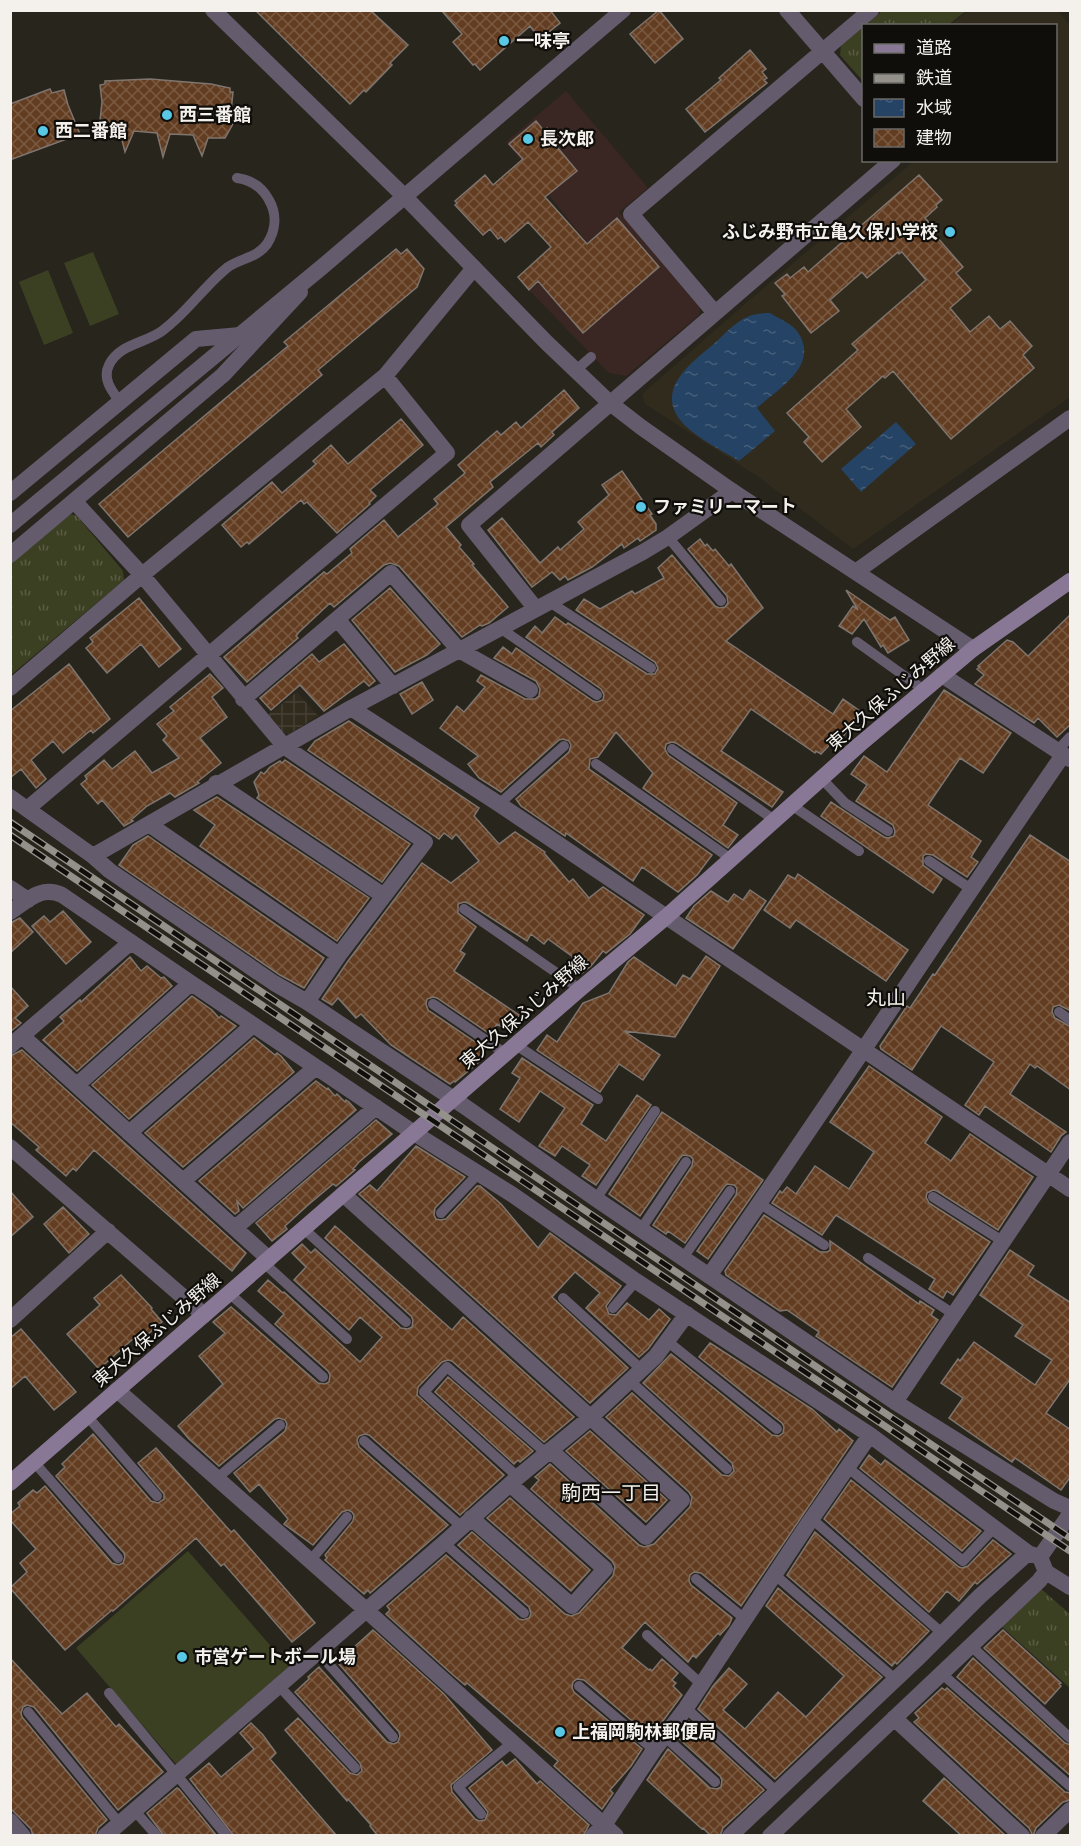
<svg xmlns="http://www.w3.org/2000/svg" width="1081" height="1846" font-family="'Libre Baskerville','Noto Sans JP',serif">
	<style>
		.commercial { fill: #3a2723 }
		.industrial { fill: url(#industrial-grid) }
		.built { fill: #312b1d }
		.grass { fill: url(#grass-tufts) }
		.pitch { fill: #3c4023 }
		.water { fill: url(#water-ripples) }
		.building { fill: url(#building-cross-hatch); stroke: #7f756f; stroke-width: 1.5 }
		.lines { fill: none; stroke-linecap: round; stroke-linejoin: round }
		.service { stroke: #645b6d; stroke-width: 10 }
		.minor { stroke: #645b6d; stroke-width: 16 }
		.tertiary { stroke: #645b6d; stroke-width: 16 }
		.secondary { stroke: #887895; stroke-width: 16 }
		.rail-casing { stroke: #94918b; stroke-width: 7 }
		.rail { stroke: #100e0b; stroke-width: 4.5; stroke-dasharray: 14; stroke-linecap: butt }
		.poi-dot { fill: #59c8e4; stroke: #100e0b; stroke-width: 2 }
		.labels { text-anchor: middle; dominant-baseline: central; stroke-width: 4.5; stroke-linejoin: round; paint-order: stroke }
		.poi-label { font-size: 18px; font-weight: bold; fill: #f4f1ec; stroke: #100e0b; text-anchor: start }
		.street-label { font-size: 18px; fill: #f4f1ec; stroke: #100e0b }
		.neighbourhood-label { font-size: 20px; fill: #f4f1ec; stroke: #100e0b }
	</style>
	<defs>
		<pattern id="industrial-grid" width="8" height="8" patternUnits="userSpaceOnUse" patternTransform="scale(1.5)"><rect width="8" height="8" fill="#312b1d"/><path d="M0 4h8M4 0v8" fill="none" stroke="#454033"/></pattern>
		<pattern id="grass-tufts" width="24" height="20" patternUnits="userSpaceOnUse" patternTransform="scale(1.5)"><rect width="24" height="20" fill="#3c4023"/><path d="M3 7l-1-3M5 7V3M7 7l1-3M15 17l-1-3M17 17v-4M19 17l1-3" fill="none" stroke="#595c43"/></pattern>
		<pattern id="water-ripples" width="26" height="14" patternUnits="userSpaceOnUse" patternTransform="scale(1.5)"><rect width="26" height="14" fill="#254364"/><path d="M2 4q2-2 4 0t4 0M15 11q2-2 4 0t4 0" fill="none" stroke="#455f7a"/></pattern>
		<pattern id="building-cross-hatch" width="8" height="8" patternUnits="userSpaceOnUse" patternTransform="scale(1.5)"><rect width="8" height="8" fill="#633d21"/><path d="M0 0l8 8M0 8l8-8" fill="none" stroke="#7a5a41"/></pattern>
	</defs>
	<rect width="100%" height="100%" fill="#28251d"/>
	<!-- commercial -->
	<path class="commercial" d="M566,91L648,188L619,212L700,308L699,315L626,376L609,373L530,291L585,240L506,142Z"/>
	<!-- industrial -->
	<path class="industrial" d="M297,692L318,716L289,734L281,733L268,715Z"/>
	<!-- built -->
	<path class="built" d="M968,11H1058L1070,25V397L853,549L760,478L645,404L642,394L746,303L914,161L1056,160V26L950,25Z"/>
	<!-- grass -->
	<path class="grass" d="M882,11H966L948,25L865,26Z
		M863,27V81L840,55L841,46Z
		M68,514L76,515L123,571L124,580L11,675V563Z
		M1040,1588L1070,1614V1688L1001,1626Z"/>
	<!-- pitch -->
	<path class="pitch" d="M93,252L119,314L90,326L64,263Z
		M48,270L73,333L44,345L19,282Z
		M188,1551L289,1667L176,1764L76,1648Z"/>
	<!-- water -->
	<path class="water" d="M770,313C778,318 792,324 797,331C821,365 779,388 757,408L775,431L739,461C720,449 687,434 676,414C660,384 695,360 715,343C723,335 733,325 743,319C752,314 760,313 770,313Z
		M896,422L916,444L861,492L841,469Z"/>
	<!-- building -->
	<path class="building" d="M255,10H370L408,45L390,63L392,65L366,92L364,90L350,104Z
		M441,10H550L560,23L540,39L530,26L480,70L475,64L473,65L453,42L462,34Z
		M659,10L683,39L655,63L630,34Z
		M750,50L766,69L762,72L767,78L764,80L767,83L705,132L686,109L721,80L719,78Z
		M150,79L211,84L230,88V92H233L231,112H235L234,122L225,138H208L202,156L193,135L170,134L163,157L157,133L134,131L125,152L120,132L99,130L102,102L100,85L105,84V81Z
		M50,89L52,93L64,90L68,105L80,134L10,160V104Z
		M536,121L544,131L547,128L560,145L557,147L577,171L545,197L587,244L617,218L659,267L583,333L538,281L529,290L518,277L551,247L528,222L505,242L501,237L498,239L490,229L483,235L455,205L457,203L455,201L485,175L493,185L523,159L509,144Z
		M919,175L942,200L936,205L937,207L925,218L932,226L929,228L963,267L956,273L971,290L950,308L970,332L989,316L1000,329L1010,321L1032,346L1023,355L1034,368L951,439L893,371L885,378L883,376L846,409L861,427L822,462L804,442L809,437L787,413L858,350L852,344L926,280L902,252L899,254L898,252L867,278L862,272L830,300L839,311L811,333L782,296L785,294L775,283L787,274L790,278L804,267L808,272Z
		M396,249L401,254L407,249L424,269L417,287L318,370L322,375L128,537L99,504L288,346L284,342Z
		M564,390L579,408L552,432L554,435L541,447L538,443L490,482L493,487L446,527L461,545L459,547L474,564L472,565L508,607L489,623L482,626L480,625L462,637L399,566L390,563L384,565L334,607L330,603L299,632L296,636L298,638L247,682L224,657L324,572L327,574L352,553L350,549L384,520L398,537L438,504L434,499L465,473L458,465L484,442L497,431L501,435L516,422L521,428Z
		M401,419L423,445L370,490L376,496L369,503L370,504L337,533L307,502L304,504L301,500L249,544L247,542L241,547L222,525L272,482L282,493L316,464L313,461L331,445L348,464Z
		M622,471L652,514L650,515L656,524V530L640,541L638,538L624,548L622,544L592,567L568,580L565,576L560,580L552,572L532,587L488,530L502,518L540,563L558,547L560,550L584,529L578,522L609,495L602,485Z
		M700,539L705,546L707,544L713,551L715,549L729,566L731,564L763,608L726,641L833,714L843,699L860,711L841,740L837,737L821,754L816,751L815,753L751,709L721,751L783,792L772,807L676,743L672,742L666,744L665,749L668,755L737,803L723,825L738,835L728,848L643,788L653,773L616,732L598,757L590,759L589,769L712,855L697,875L678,892L642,867L633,881L566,833L565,836L521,806L516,799L569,752L571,745L569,741L563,739L559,740L501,792L479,778L468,764L478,756L440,728L457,706L464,712L485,687L477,681L481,675L525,699H535L539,696L540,689L536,681L494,658L503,647L512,654L516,648L593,701L597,702L603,700L604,695L601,689L526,637L535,626L542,633L555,617L566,625L568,623L647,674H655L658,668L655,662L576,610L584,599L600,609L632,591L635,594L664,578L658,568L672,555L715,606L719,608L725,607L728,603L727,596L688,549Z
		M390,588L440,644L427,655L395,672L352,620Z
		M846,590L890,620L895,617L909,640L888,653L883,645L881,647L864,619L852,634L839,626L853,606L858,610Z
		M139,598L181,649L159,667L141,644L107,673L86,648L93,642L90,638Z
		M1071,614V724L1057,737L1038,718L1034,723L975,684L984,675L977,669L980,667L978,666L1007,640L1013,642L1028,656Z
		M344,644L375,681L369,686L364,681L324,711L300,685L271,710L260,698L312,654L319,662Z
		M69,664L110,719L93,733L91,730L63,753L53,741L31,760L46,779L36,788L21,769L10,778V711Z
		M210,674L223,688L212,697L227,717L200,738L221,763L197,782L199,783L175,797L170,793L147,806L131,820L133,821L124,826L102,800L98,804L81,784L87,779L85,776L104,760L112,769L135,751L152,773L179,758L163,740L167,736L157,724L174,711L170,707Z
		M422,682L433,700L412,714L400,694Z
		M944,690L1011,733L983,773L960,758L928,805L981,841L971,857L978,862L967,877L933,855L926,854L923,856V865L942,879L933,893L821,816L831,802L884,837L888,838L894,836L895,831L893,825L856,801L867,785L851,774L864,756L887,772Z
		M349,721L479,808L474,816L499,844L515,832L545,852L544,853L569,882L573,879L589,898L603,887L644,915L630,934L606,953L603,951L591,966L581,974L568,964L573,957L548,939L544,944L531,934L527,941L468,903L464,902L458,904V913L476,927L460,951L465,954L454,971L519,1015L508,1031L497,1024L490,1034L437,998L433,997L427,999L426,1004L428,1010L481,1046L479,1049L485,1053L480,1061L455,1082L454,1081L450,1084L391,1045L361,1014L356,1018L338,998L332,1005L322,999L348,961L422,863L451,883L479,861L456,834L452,839L444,833L439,839L308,750L315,741Z
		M285,760L410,844L382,882L257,798L259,795L254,782L261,772L264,774L270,767L280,761L282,763Z
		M217,797L369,898L337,941L200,846L215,825L194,810Z
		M1030,835L1071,862V1011L1059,1005L1053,1007L1052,1012L1055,1018L1071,1027V1090L1037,1066L1035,1068L1030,1064L1010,1094L1066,1132L1061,1136L1051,1152L985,1106L979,1115L965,1105L994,1062L941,1026L912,1070L881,1049L880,1046L907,1006L910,1008L933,974L935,975Z
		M148,836L324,958L304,988L280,975L119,865L133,845Z
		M798,874L908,950L886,981L796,920L790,928L764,910L788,875L795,879Z
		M750,890L766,901L733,949L686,918L694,906L711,891L728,902L734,894L743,900Z
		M63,911L91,942L66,964L32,926L44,916L50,922Z
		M20,918L33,932L10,953V923Z
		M706,956L720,966L675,1037L624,1031L660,1055L643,1080L619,1064L600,1092L537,1050L547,1035L557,1042L583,1003L609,993L628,962L634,957L676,986L683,975L690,979Z
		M130,957L141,971L147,966L161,978L164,977L172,986L77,1071L43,1040L64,1021L60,1017L80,1000L81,1002Z
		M10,986L28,1006L15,1018L21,1023L10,1032Z
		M192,996L212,1010L219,1018L221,1016L236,1026L129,1119L92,1085Z
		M254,1038L275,1055L277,1053L281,1056L294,1072L183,1167L145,1133Z
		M22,1050L246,1253L232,1271L94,1150L76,1171L73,1168L66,1176L36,1150L39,1147L10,1122V1056Z
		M522,1058L593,1105L581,1124L606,1141L637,1095L651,1105L596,1185L582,1176L590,1165L562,1146L555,1156L539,1146L565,1108L540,1091L519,1122L500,1109L520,1078L512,1073Z
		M869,1066L942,1117L925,1143L951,1161L970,1134L1033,1177L998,1230L937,1191L933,1190L927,1193L926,1197L929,1203L990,1242L953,1295L947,1291L943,1298L929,1289L935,1279L836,1215L822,1235L772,1203L780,1191L782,1193L787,1187L796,1194L815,1166L849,1189L874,1152L830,1122Z
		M316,1081L327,1089L328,1088L335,1096L337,1094L345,1102L346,1100L349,1102L356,1110L243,1208L237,1201L239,1211L235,1214L199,1181Z
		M662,1112L763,1180L708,1259L697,1251L736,1195L737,1188L734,1185L727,1184L724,1187L685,1243L668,1231L666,1234L653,1225L692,1166L693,1159L690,1156L683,1155L680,1158L640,1216L609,1194Z
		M376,1120L392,1134L359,1162L353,1169L355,1170L341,1182L336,1186L333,1184L308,1205L285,1226L287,1229L272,1241L256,1223Z
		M416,1146L465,1177L435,1208L434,1215L436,1219L440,1220L446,1219L477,1186H480L501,1204L538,1248L550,1233L621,1286L606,1306L609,1314L616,1315L627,1303L649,1320L659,1309L670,1319L648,1349L639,1357L586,1308L600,1293L575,1272L552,1297L628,1368L590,1403L359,1194L370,1185L377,1191Z
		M10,1191L33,1217L10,1237Z
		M63,1207L89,1234L69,1253L44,1224Z
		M764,1215L820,1252H827L830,1250V1241L919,1304L920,1301L934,1310L931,1315L938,1320L892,1387L816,1336L819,1332L787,1310L780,1311L726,1275L725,1271Z
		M335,1226L452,1330L463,1317L574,1417L544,1442L452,1361L448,1360L442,1362L418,1387L417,1395L504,1475L460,1515L369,1435L365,1434L359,1436L357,1440L359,1447L448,1525L370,1593L368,1590L364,1594L325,1560L327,1558L325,1555L353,1521L354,1515L352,1512L348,1510L342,1512L313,1545L284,1524L288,1519L259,1484L250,1492L234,1473L285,1431L287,1424L285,1420L279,1418L275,1419L219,1466L189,1439L178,1426L223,1384L199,1356L225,1333L213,1322L231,1307L318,1383L325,1384L329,1382L330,1375L328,1371L275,1324L284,1314L258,1291L268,1280L283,1293L284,1292L360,1362L382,1337L360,1317L349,1330L294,1280L306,1267L292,1253L302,1244L311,1253L315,1249L401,1328L408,1329L412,1327L413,1320L411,1316L325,1238Z
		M1010,1250L1034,1266L1028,1275L1071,1303V1378L1046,1413L1071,1430V1476L1061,1490L1015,1458L1012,1462L949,1418L963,1398L941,1383L958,1359L960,1361L974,1342L1035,1385L1052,1360L1015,1336L1023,1325L980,1295Z
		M121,1275L152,1308L151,1309L162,1322L138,1343L134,1338L99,1369L67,1334L100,1305L94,1298Z
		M21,1329L76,1392L54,1410L25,1376L10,1389V1338Z
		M710,1343L812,1409L837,1432L839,1429L853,1441L741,1606L701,1573L694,1572L690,1575L689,1581L691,1585L732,1618L729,1625L720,1635L718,1633L696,1658L693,1655L688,1662L645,1622L622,1648L649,1670L650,1669L652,1671L662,1659L678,1673L672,1680L676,1683L673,1686L682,1695L651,1737L584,1680L577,1679L573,1682L572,1688L574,1692L642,1749L631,1766L610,1790L613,1793L602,1809L554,1766L558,1761L467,1683L465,1685L452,1674L386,1614L390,1610L387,1606L446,1555L519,1619L523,1620L529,1618L531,1614L529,1607L458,1545L472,1532L565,1614L571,1616L579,1613L613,1576L615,1566L612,1561L531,1489L539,1480L535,1477L550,1464L639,1545L644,1547L654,1544L690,1507L692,1497L689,1492L606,1417L632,1393L722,1475L729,1476L734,1471L732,1463L643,1383L671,1354L772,1435L779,1436L783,1433L784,1427L782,1423L699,1357Z
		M448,1377L533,1451L520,1462L518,1460L514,1464L435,1392Z
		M590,1431L667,1500L646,1522L566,1451Z
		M93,1434L151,1501L158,1503L164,1499V1494L138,1463L156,1448L231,1532L234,1530L315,1623L292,1642L224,1564L221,1566L196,1538L129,1597L113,1611L112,1610L65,1650L10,1588L27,1572L20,1563L36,1549L10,1520V1514L20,1506L18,1503L33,1490L37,1493L45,1486L112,1563L119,1565L123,1563L125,1557L124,1553L56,1476L65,1467L62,1464Z
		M869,1455L881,1465L885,1460L981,1531L962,1551L860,1468Z
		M851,1480L959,1567L962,1568L968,1566L993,1540L1011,1554L977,1584L975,1582L959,1601L947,1591L929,1612L824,1519Z
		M510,1498L590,1570L571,1591L487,1518Z
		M815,1532L929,1631L897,1664L895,1662L892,1666L787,1575Z
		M778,1588L882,1677L775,1779L698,1709L713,1686L729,1668L747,1684L723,1710L745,1729L778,1692L806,1717L844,1676L766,1606Z
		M373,1630L444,1694L492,1750L451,1785L452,1792L475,1819L479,1821L485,1820L488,1812L469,1788L502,1761L506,1766L515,1759L537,1784L540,1781L589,1825L583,1836H378L370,1826L371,1825L348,1799L347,1801L285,1730L298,1718L350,1773L357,1775L362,1771L360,1763L295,1692L309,1679L308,1677L319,1667L387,1742L394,1744L398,1742L400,1736L399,1732L339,1664L354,1651L352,1649Z
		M1003,1630L1061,1683L1059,1684L1061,1686L1045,1704L984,1648Z
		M10,1658L62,1714L87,1693L116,1727L119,1724L163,1772L118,1810L34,1707L27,1705L23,1707L21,1713L22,1717L107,1820L98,1828L95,1836H33L31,1829L10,1808Z
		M973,1658L1065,1743L1071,1745V1776L957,1677Z
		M942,1688L945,1690L947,1688L1065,1792L1071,1793V1800L1063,1802L1036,1828L1033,1836L1029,1828L914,1722L919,1718L915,1713Z
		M689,1721L764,1790L723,1828L720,1836H711L703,1828L702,1829L647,1780L668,1749L710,1788L717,1789L721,1787L722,1780L720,1776L677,1737Z
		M251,1723L263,1735L276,1753L270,1759L337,1836H234L190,1779L209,1763L221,1777L254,1749L240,1733Z
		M944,1778L1006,1836H962L923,1801Z
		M177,1788L179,1789L217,1836H164L147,1813Z"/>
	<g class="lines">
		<!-- service -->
		<path class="service" d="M576,370L591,357
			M120,402C112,391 102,379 109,365C119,344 146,343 162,331C187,313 204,286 228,267C241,258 257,258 267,244C276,230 277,214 269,200C262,187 252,180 237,178
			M668,537L721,601
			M548,601L651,668
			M500,628L597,695
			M857,642L924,690
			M672,749L776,821
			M1057,751L1070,737
			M596,764L731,859
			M822,779L845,803L888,831
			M499,804L564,746
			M793,806L859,851
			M929,861L971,889
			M464,909L580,989
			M433,1004L506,1054
			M1059,1012L1070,1020
			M516,1045L598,1099
			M933,1197L1004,1242
			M596,1199L655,1111
			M759,1203L824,1245
			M441,1213L479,1173
			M304,1229L406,1322
			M641,1229L686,1162
			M683,1258L730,1191
			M868,1258L955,1315
			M264,1263L347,1339
			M229,1293L323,1377
			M563,1298L642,1370
			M613,1308L636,1281
			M667,1341L777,1429
			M630,1381L727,1469
			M87,1416L157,1496
			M364,1441L462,1527
			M34,1462L118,1558
			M847,1467L963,1561L994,1528
			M518,1477L424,1392L447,1367L546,1453
			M216,1479L280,1425
			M812,1519L942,1633
			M444,1543L524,1613
			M310,1561L347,1517
			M774,1574L895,1679
			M696,1579L745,1619
			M647,1635L701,1684
			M971,1646L1070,1738
			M318,1652L393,1737
			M941,1673L1070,1786
			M279,1686L355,1768
			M579,1686L654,1750
			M109,1693L227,1836
			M686,1708L776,1791
			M28,1712L119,1823
			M664,1736L715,1782
			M134,1810L157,1836
			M481,1814L458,1787L512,1743"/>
		<!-- minor -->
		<path class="minor" d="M787,10L864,99
			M715,313L631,214L871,10
			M10,493L196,339L240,335
			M75,502L142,575L285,747L425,842L339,955L307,1002
			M10,555L223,375L300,292
			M857,571L1070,418
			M536,609L469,525L893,160
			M338,620L393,686
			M942,675L1070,759
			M10,688L142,575L385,376L474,268
			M243,699L391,573L459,650L530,690
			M351,708L499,804L1070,1189
			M216,783L384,896
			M10,797L93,856L110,871L274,983L307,1002L464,1106L596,1199L895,1402L1054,1501L1070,1508
			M27,809L447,453L385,376
			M150,825L339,955
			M93,856L351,708L643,552L668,537L732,491
			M10,888L28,900
			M10,912C27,901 41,885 62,895L191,983L414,1133L513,1195L636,1281L870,1435L1028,1553L1040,1557L1046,1572L1070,1587
			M22,1036L269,1259
			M10,1046L131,942
			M77,1085L191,983
			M129,1133L253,1025
			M10,1147L204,1315
			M183,1181L316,1067
			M343,1194L682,1500L646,1537L550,1450
			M235,1228L376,1107
			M709,1276C829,1104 944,928 1063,755
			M10,1320L108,1231
			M117,1390L366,1610L616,1836
			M895,1402L1070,1142
			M471,1518L572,1606L605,1569L510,1484
			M1040,1557L1070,1514
			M894,1718L1022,1836
			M10,1821L23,1836
			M105,1836L444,1543L518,1477L591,1417L656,1356L687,1314
			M593,1836L604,1825L654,1750L686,1708L808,1524L870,1435
			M730,1836L916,1660L979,1597L1028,1553
			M770,1836L1039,1581L1046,1572
			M1043,1836L1070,1810"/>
		<!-- tertiary -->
		<path class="tertiary" d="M213,10L404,196L547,343L610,403L641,427L732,491L973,649
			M10,525L322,267L623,10"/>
		<!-- secondary -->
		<path class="secondary" d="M10,1483L580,989L666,917L859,745L973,649L1070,581"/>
		<!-- rail casing -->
		<g class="rail-casing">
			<path id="rail" d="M10,822L1070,1538
				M10,835L1070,1551"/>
		</g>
		<!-- rail -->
		<use href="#rail" class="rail"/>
	</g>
	<!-- markers -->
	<g class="poi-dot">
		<circle cx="504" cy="41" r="6"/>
		<circle cx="167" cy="115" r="6"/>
		<circle cx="43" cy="131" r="6"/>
		<circle cx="528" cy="139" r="6"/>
		<circle cx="950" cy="232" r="6"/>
		<circle cx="641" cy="507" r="6"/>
		<circle cx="182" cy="1657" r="6"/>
		<circle cx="560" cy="1732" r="6"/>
	</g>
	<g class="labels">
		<!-- poi labels -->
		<g class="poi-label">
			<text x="516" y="41">一味亭</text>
			<text x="179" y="115">西三番館</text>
			<text x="55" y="131">西二番館</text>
			<text x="540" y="139">長次郎</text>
			<text x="938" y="232" text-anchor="end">ふじみ野市立亀久保小学校</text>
			<text x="653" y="507">ファミリーマート</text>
			<text x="194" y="1657">市営ゲートボール場</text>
			<text x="572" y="1732">上福岡駒林郵便局</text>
		</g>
		<!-- street labels -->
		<g class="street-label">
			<text transform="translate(891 694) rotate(-41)">東大久保ふじみ野線</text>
			<text transform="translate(524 1012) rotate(-41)">東大久保ふじみ野線</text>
			<text transform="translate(157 1330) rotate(-41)">東大久保ふじみ野線</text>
		</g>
		<!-- neighbourhood labels -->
		<g class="neighbourhood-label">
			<text x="886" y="998">丸山</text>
			<text x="611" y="1493">駒西一丁目</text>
		</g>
	</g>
	<!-- border -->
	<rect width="1081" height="1846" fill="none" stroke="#f4f1ec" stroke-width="24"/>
	<!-- legend -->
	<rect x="862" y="24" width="195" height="138" fill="#100e0b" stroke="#6b6965" stroke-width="1.5"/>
	<rect x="874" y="44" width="30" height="9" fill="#887895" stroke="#6b6965" stroke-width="1.5"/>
	<text x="916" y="54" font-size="18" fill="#f4f1ec">道路</text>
	<rect x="874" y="74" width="30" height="9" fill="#94918b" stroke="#6b6965" stroke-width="1.5"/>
	<text x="916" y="84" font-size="18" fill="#f4f1ec">鉄道</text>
	<rect x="874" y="99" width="30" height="18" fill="url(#water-ripples)" stroke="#6b6965" stroke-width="1.5"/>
	<text x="916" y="114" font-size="18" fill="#f4f1ec">水域</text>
	<rect x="874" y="129" width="30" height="18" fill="url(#building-cross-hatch)" stroke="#6b6965" stroke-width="1.5"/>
	<text x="916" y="144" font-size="18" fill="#f4f1ec">建物</text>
</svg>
